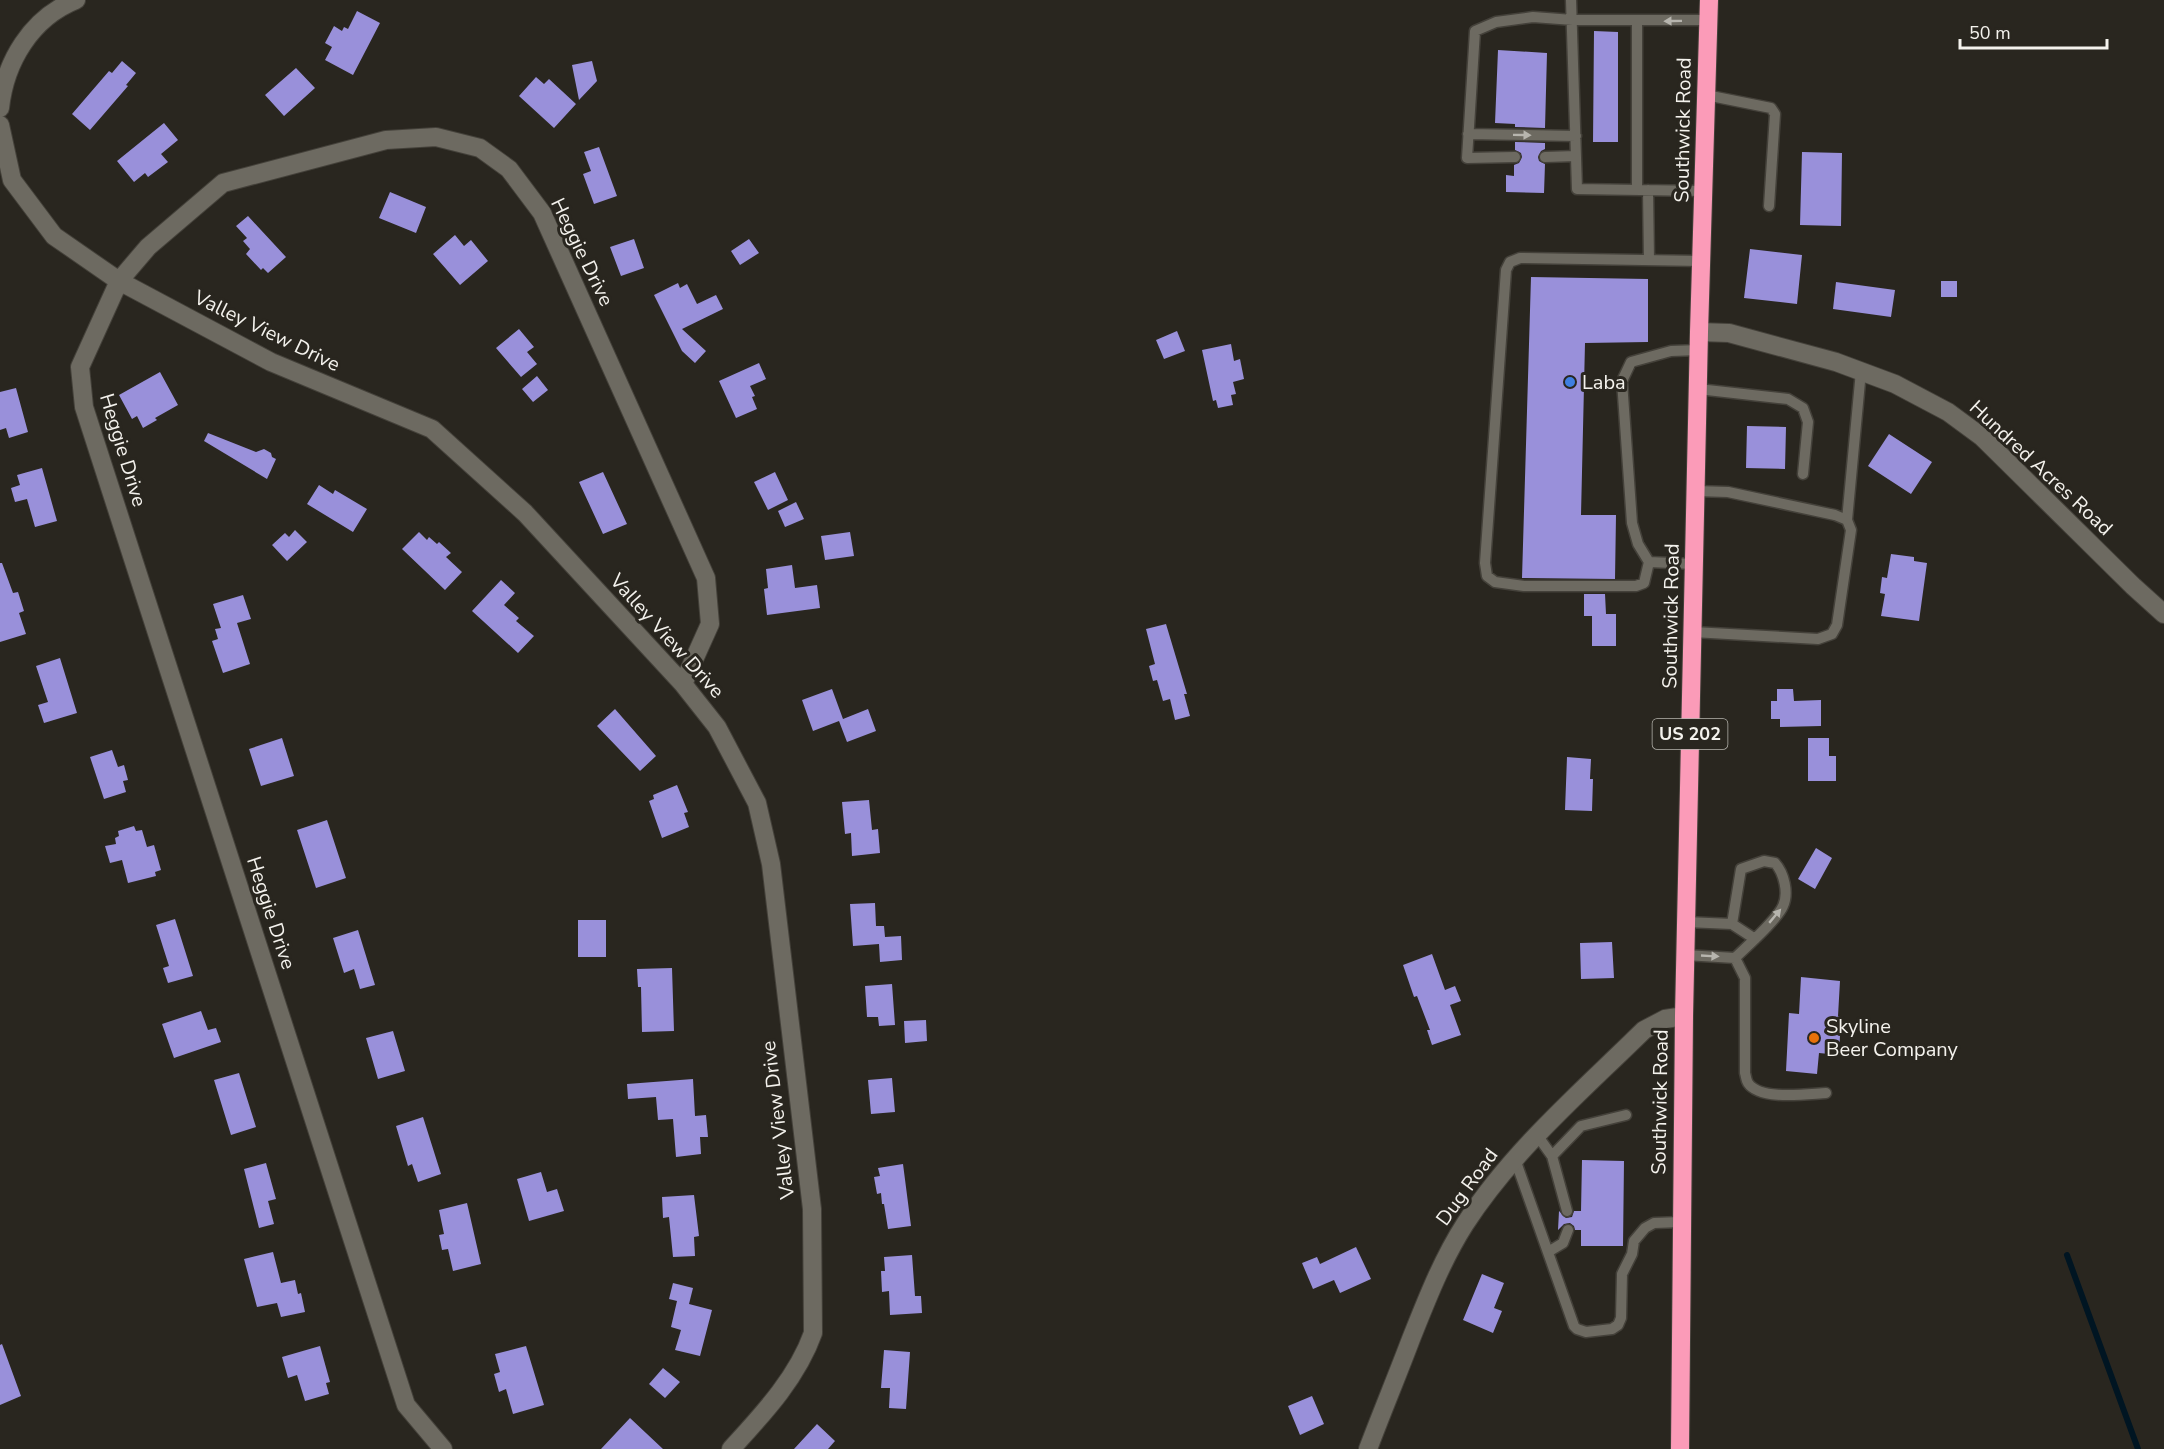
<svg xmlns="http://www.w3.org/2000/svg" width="2164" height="1449" font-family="'Nunito Sans',sans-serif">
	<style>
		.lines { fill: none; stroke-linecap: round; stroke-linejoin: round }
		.stream { stroke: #001522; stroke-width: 6 }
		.building { fill: #9990da }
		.lane-casing { stroke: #44413a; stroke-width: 13 }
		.street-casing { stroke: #44413a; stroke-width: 20 }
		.highway-casing { stroke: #44413a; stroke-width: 20 }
		.lane { stroke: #6d6a61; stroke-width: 10 }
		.street { stroke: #6d6a61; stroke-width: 18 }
		.highway { stroke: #fb9bb8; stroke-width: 18 }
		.oneway { fill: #b7b5ae }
		.shop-dot { fill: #3f7fe0; stroke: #29261f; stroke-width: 2 }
		.food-dot { fill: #e8710a; stroke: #29261f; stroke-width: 2 }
		.labels { text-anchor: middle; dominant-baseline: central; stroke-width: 6; stroke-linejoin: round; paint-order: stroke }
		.shield { fill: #29261f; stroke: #b7b5af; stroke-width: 1.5 }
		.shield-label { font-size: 18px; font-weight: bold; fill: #f4f2ed }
		.street-label { font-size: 20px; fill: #f4f2ed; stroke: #29261f }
		.poi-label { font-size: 20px; fill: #f4f2ed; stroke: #29261f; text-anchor: start }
	</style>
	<rect width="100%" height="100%" fill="#29261f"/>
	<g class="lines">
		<!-- stream -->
		<path class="stream" d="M2067,1255L2138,1449"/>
	</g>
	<!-- building -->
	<path class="building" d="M357,11L380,23L353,75L325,60L332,47L325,43L334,26L342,31L344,27L348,29Z
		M1594,31L1618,32V142H1593Z
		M1498,50L1547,53L1545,128L1515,127V124L1495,123Z
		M122,61L136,73L126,85L128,86L90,130L72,114L109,71L112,73Z
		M592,61L597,81L579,100L572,65Z
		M296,68L315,88L284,116L265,95Z
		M536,77L544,84L549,79L576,104L554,128L519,96Z
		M164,123L178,140L161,154L168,162L148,177L145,173L134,182L117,161Z
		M1515,142L1545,143V149L1541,151L1538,157L1539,161L1545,164L1544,193L1506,192V175L1514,176V165L1519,163L1522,157L1521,153L1515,150Z
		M599,147L617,196L594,204L583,174L591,171L584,152Z
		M1802,152L1842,153L1841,226L1800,225Z
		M390,192L426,207L416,233L379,218Z
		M248,216L286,257L268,273L263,268L261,270L246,254L250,249L243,241L247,238L236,226Z
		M455,235L464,246L471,240L488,261L460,285L433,254Z
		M634,239L644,268L621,276L610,247Z
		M749,239L759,253L740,265L731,251Z
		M1750,249L1802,255L1797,304L1744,298Z
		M1531,277L1648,279V342L1585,343L1581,515H1616L1615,579L1522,578Z
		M1941,281H1957V297H1941Z
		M1836,282L1895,290L1891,317L1833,309Z
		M678,283L680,288L687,284L697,304L716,295L723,309L682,329L706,351L695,363L682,351L654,295Z
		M519,329L534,347L527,352L537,364L521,377L496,348Z
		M1177,331L1185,351L1164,359L1156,340Z
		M1231,344L1234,361L1240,359L1244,379L1233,382L1236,394L1231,395L1233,405L1218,408L1216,400L1213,401L1202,350Z
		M759,363L766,379L750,386L755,396L752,397L757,409L736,418L719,381Z
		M160,372L178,405L155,418L157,420L143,428L137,416L132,419L119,395Z
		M537,376L548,390L533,402L522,389Z
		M16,388L28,432L9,438L6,428L0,430V392Z
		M1747,426L1786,427L1785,469L1746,468Z
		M208,433L256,452L264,449L271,453L272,457L276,459L267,479L204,441Z
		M1889,434L1932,462L1911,494L1868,466Z
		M42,468L57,521L35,527L27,499L15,502L11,488L20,485L17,475Z
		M603,472L627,524L603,534L579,482Z
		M775,472L788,500L768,510L754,482Z
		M319,485L333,494L335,490L367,509L353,532L307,504Z
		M796,502L804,519L785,527L778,511Z
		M295,530L307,542L287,561L272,545L285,533L289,537Z
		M419,532L427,540L429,537L437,544L439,542L451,553L446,557L462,572L445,590L402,549Z
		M850,532L854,556L825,560L821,536Z
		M1891,554L1914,557V561L1927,563L1919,621L1881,616L1885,594L1880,593L1882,577L1887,578Z
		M0,563H2L13,593L18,592L24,611L19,613L26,634L0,642Z
		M792,565L795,588L817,585L820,608L767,615L764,589L768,588L766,569Z
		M501,580L515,593L504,605L519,618L516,621L534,636L518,653L472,611Z
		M1584,594H1605L1606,614H1616V646H1592V616H1584Z
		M243,595L251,619L237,623L250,664L223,673L212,641L218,639L215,629L221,628L213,604Z
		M1166,624L1187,694H1184L1190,716L1175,720L1170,699L1163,701L1157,680L1153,681L1149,666L1155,664L1146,629Z
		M60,658L77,713L44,723L38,705L48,702L36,666Z
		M832,689L843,719L868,709L876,731L847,742L839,721L813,731L802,700Z
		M1777,689H1793L1794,701L1821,700V726L1780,727V719H1771V701H1777Z
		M615,709L656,756L640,771L597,726Z
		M282,738L294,776L261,786L249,749Z
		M1808,738H1829V756H1836V781H1808Z
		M112,750L118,767L124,765L128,780L123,781L126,792L104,799L90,757Z
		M1567,757L1591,759L1590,779H1593L1592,811L1565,810Z
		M677,785L688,812L684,813L689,827L662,838L649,801L654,799L653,795Z
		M869,800L872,830L878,829L880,853L852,856L851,833L845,834L842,802Z
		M327,820L346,878L316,888L297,830Z
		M134,826L136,831L142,830L147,847L154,845L161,870L155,872L156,876L128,883L122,860L110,863L105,846L116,844L115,838L119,836L118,831Z
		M1816,848L1832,858L1815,889L1798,879Z
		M875,903L876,926H884L885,937L901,936L902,960L880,962L879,944L853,946L850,904Z
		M175,919L193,976L168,983L163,968L169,966L156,925Z
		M578,920H606V957H578Z
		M358,930L375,985L360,989L354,969L344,973L333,938Z
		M1612,942L1614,978L1581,979L1580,943Z
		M1432,954L1445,990L1455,986L1461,1001L1450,1005L1461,1035L1432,1045L1427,1030H1430L1417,996L1414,997L1403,965Z
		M672,968L674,1031L642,1032L641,987H638L637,969Z
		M1801,977L1840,981L1838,1016H1841L1839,1055L1819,1053L1817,1074L1786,1071L1789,1013L1799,1014Z
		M892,984L895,1025L879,1026L878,1017H867L865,986Z
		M201,1011L208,1030L216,1028L221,1042L174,1058L162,1024Z
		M926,1020L927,1041L905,1043L904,1021Z
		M393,1031L405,1071L378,1079L366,1038Z
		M239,1073L256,1127L231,1135L214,1080Z
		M892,1078L895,1112L871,1114L868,1080Z
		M693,1079L695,1116L706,1115L708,1137H700L701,1154L676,1157L673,1119L658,1120L656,1097L628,1099L627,1084Z
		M423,1117L441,1174L418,1182L412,1164L408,1166L396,1126Z
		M1582,1160L1624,1161L1623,1246H1581V1230H1575L1574,1226L1570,1223L1564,1224L1558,1230L1559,1211L1566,1218L1572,1217L1574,1211H1581Z
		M266,1163L276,1199L268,1201L274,1224L259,1228L244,1169Z
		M903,1164L911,1226L888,1229L884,1204H882L881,1193L877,1194L874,1177L880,1176L878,1168Z
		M541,1172L547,1192L557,1189L564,1211L529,1221L517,1179Z
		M694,1195L699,1236L694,1237L695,1256L673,1257L669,1217L663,1218L662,1197Z
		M467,1203L481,1264L453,1271L448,1249L442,1250L439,1235L444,1234L439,1210Z
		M1356,1247L1371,1279L1340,1293L1334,1280L1313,1289L1302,1263L1317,1257L1320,1264Z
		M273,1252L281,1283L295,1280L298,1294L301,1293L305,1312L281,1317L277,1303L257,1307L244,1259Z
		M912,1255L915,1296H921L922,1313L890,1315L889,1291L882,1292L881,1271H885L884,1257Z
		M1482,1274L1504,1283L1494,1308L1502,1311L1493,1333L1463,1320Z
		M673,1283L693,1288L689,1304L712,1310L700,1356L675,1350L681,1330L671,1327L677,1301L669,1299Z
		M2,1344L21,1396L0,1405V1345Z
		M320,1346L330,1382L326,1383L329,1394L305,1401L297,1375L288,1378L282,1357Z
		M526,1346L544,1405L513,1414L506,1389L499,1392L494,1374L500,1372L495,1354Z
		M884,1350L910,1352L906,1409L889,1408L890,1388H881Z
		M663,1368L680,1382L665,1398L649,1384Z
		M1312,1396L1324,1424L1300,1435L1288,1406Z
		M630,1418L663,1449H601Z
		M817,1424L835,1441L828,1449H794Z"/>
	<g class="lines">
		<!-- lane casing -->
		<g class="lane-casing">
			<path id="lane" d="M1571,0L1577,189L1704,191
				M1706,95L1771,108L1775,114L1769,206
				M1468,134L1576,136
				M1515,157L1467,158L1475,31L1496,22L1533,17L1573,20H1709
				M1545,157L1576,156
				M1637,190V22
				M1648,190L1649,260
				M1698,389L1788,399L1803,408L1808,422L1803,474
				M1847,520L1861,371
				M1649,562L1644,583L1636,586H1524L1495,582L1487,576L1485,563L1506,270L1510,262L1520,258L1702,261
				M1694,564L1649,562L1638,544L1632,523L1622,381L1631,362L1671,351L1699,350
				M1693,632L1818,639L1832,634L1837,625L1851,530L1847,520L1835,515L1728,492L1696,491
				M1686,922L1732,924L1755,939
				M1685,955L1735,958C1746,947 1777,920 1783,906C1789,893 1784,873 1775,863L1764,861L1741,869L1732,924
				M1735,958L1745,978V1073C1746,1076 1746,1080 1748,1083C1760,1101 1807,1094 1826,1093
				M1537,1135L1552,1156L1567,1211
				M1552,1156L1581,1126L1626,1115
				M1515,1159L1574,1326L1577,1329L1586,1332L1612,1329L1618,1325L1621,1318L1622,1274L1632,1254L1634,1241L1645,1228L1654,1223L1681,1222
				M1548,1252L1563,1243L1568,1230"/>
		</g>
		<!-- street casing -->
		<g class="street-casing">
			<path id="street" d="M0,108C5,62 31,18 76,0
				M0,125L12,180L54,236L119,281L271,362L432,429L525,513L683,684L717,727L757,803L771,864L812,1209L813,1333C797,1378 763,1414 731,1449
				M1699,332L1729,333L1836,362L1895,384L1948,412L1982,437L2133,586L2164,614
				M443,1449L406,1405L84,407L80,367L119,281L148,247L223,183L386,140L436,137L480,148L509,169L542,213L706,578L710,624L683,684
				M1368,1449C1382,1412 1397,1376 1411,1339C1427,1299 1442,1260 1465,1224C1513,1150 1582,1091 1644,1030L1665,1019L1684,1016"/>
		</g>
		<!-- highway casing -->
		<g class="highway-casing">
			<path id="highway" d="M1680,1449L1684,1016L1699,332L1709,0"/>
		</g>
		<!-- lane -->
		<use href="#lane" class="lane"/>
		<!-- street -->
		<use href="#street" class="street"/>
		<!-- highway -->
		<use href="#highway" class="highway"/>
	</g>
	<!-- one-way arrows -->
	<defs><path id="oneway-solid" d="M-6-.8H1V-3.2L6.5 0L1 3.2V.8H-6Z" transform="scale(1.5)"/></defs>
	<g class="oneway">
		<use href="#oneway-solid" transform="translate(1673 21) rotate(179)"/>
		<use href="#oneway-solid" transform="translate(1522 135) rotate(1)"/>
		<use href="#oneway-solid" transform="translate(1775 916) rotate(-50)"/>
		<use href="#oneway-solid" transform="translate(1710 956) rotate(3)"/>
	</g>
	<!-- markers -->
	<circle class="shop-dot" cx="1570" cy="382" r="6"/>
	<circle class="food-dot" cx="1814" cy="1038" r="6"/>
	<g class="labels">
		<!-- shield labels -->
		<rect class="shield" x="1652.5" y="719" width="75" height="30" rx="4.5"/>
		<g class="shield-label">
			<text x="1690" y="734">US 202</text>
		</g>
		<!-- street labels -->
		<g class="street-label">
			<text transform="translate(1683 130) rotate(-89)">Southwick Road</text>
			<text transform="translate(582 252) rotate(64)">Heggie Drive</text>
			<text transform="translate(267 331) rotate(26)">Valley View Drive</text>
			<text transform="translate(123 450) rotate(73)">Heggie Drive</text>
			<text transform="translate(2041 468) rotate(43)">Hundred Acres Road</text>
			<text transform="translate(1671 616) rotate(-89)">Southwick Road</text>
			<text transform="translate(667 636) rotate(48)">Valley View Drive</text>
			<text transform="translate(271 913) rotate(72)">Heggie Drive</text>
			<text transform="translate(1660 1102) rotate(-89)">Southwick Road</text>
			<text transform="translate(778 1120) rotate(-97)">Valley View Drive</text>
			<text transform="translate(1467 1187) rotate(-54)">Dug Road</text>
		</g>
		<!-- poi labels -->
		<g class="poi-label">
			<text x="1582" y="382">Laba</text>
			<text x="1826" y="1026">Skyline<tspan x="1826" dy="23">Beer Company</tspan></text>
		</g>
	</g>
	<!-- scale -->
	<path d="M1960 39v9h147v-9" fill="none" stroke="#f4f2ed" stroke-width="3"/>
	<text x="1969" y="39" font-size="18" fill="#f4f2ed" stroke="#29261f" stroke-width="4.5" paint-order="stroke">50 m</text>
</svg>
